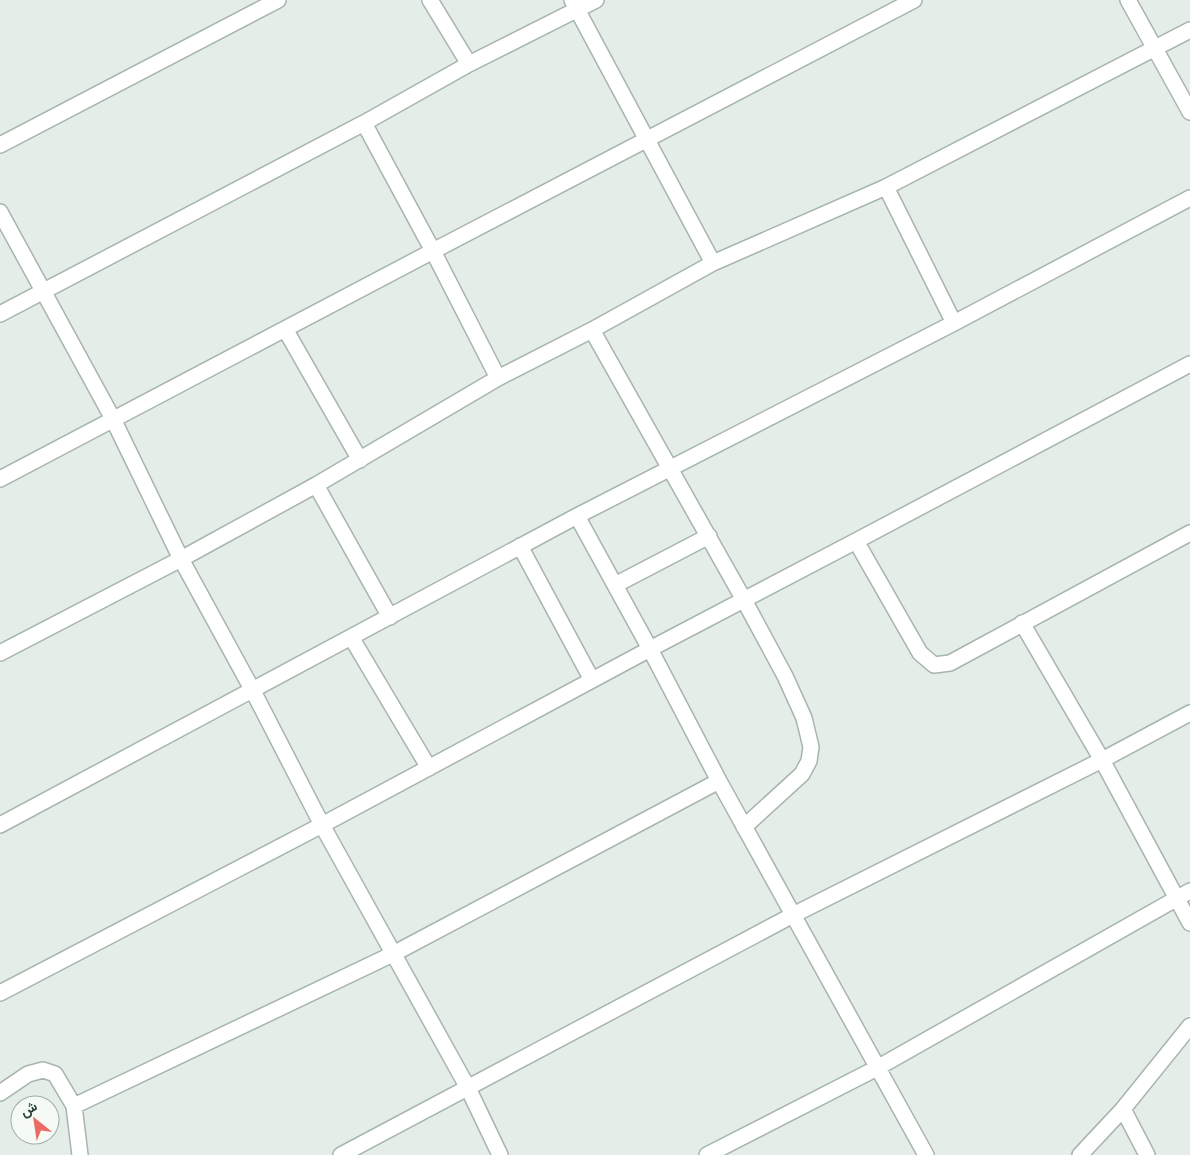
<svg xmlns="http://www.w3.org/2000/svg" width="1190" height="1155" font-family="'Sofia Sans Condensed',Vazirmatn,sans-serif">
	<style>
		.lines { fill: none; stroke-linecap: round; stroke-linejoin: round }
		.minor-casing { stroke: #a7b5ad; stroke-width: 18 }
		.tertiary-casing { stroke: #a7b5ad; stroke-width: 18 }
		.minor { stroke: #fff; stroke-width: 15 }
		.tertiary { stroke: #fff; stroke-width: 15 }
	</style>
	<rect width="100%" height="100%" fill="#e4ede7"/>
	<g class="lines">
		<!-- minor casing -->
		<g class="minor-casing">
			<path id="minor" d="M430,0L469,64
				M572,0L713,263
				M1128,0L1190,112
				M364,123L433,251L498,378
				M0,145L278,0
				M886,187L954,323
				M0,212L113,419L181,559L253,691L322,825L468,1088L500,1155
				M0,314L364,123L469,64L596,0
				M285,329L360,460
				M592,330L744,600L785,676L804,718L811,747L809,761L802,774L744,827
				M0,479L433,251L914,0
				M316,485L390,617
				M577,516L650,649L719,781L926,1155
				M856,541L920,653L934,665L950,663L1190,533
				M520,546L592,680
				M615,585L709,536
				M1022,623L1102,760L1190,923
				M351,637L429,768
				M0,653L181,559L316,485L498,378L592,330L713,263L886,187L1190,30
				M0,825L577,516L954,323L1190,198
				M0,993L322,825L650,649L856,541L1190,364
				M0,1093L28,1074L43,1070L55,1074L74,1106L80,1155
				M74,1106L393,954L719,781
				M1123,1109L1147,1155
				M707,1155L877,1068L1190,891
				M1080,1155L1123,1109L1190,1026"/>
		</g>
		<!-- tertiary casing -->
		<g class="tertiary-casing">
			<path id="tertiary" d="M341,1155L793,915L1102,760L1190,713"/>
		</g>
		<!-- minor -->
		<use href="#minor" class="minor"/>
		<!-- tertiary -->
		<use href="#tertiary" class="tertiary"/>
	</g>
	<!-- north arrow -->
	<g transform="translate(35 1120) rotate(330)"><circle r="24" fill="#f5faf6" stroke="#a1afa8"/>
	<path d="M0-4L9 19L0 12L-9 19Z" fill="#eb6b64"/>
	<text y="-8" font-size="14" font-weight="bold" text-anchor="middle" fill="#243e32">ش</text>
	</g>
</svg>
